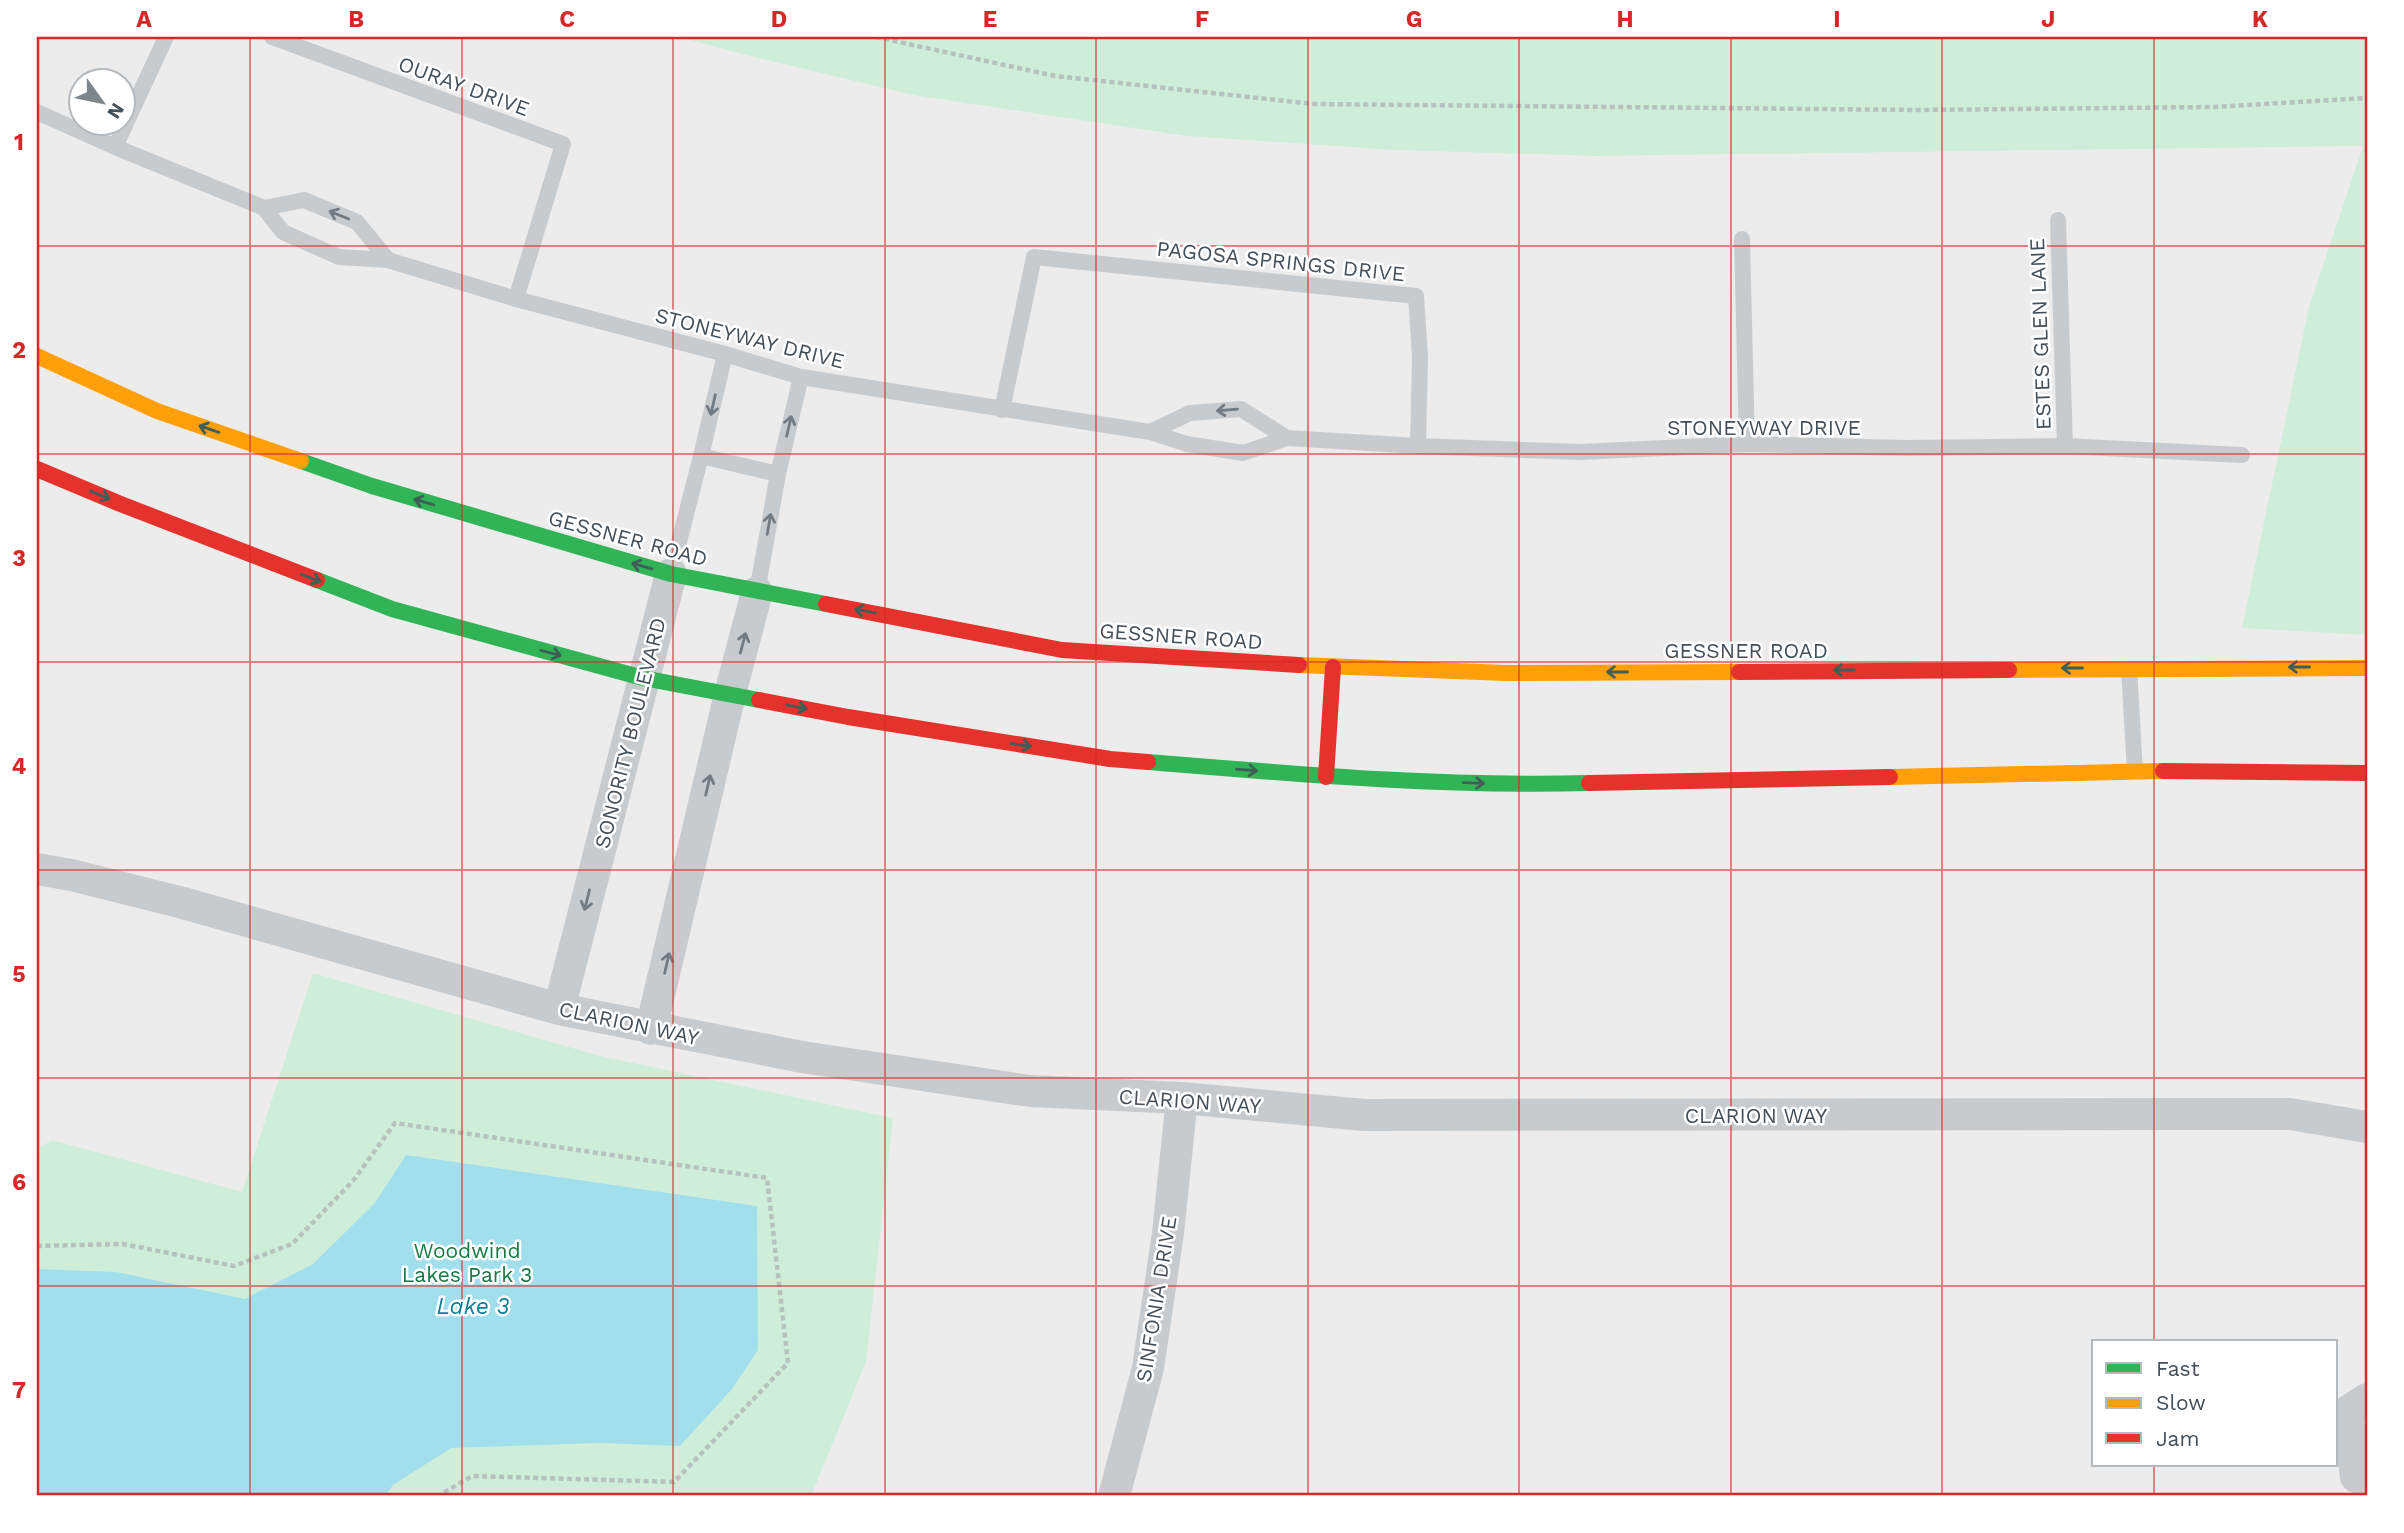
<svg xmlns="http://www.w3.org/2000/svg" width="2404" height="1533" font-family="'Work Sans',sans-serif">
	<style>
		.green { fill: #cfeeda }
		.water { fill: #a2dfed }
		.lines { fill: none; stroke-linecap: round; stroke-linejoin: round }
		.path { stroke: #b5c2bd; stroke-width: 4.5; stroke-dasharray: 5 3.5; stroke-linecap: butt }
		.lane { stroke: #c8cbcd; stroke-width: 16 }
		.street { stroke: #c8cbcd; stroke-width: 32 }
		.fast { stroke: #30b455; stroke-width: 16 }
		.slow { stroke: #ff9f0a; stroke-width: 16 }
		.jam { stroke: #e5322d; stroke-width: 16 }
		.oneway { stroke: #727a82 }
		.oneway2 { stroke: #405e58 }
		.grid { fill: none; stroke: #d62828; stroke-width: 2; stroke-opacity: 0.55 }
		.labels { text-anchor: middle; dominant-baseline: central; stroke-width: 5; stroke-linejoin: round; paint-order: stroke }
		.street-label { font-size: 21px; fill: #434f59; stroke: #fff }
		.park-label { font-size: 21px; fill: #147a44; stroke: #fff }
		.water-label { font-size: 23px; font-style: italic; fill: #097e98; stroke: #fff }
		.neatline { fill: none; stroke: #d62828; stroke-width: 2.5 }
		.grid-label { font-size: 23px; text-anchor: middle; font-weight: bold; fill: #d62828 }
	</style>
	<rect width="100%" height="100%" fill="#edecec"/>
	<!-- green -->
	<path class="green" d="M680,37H2367V635L2242,628L2309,307L2363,146L1596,156L1394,150L1187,136L913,95L742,54Z
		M313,973L600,1056L893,1118L866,1362L811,1496H37V1149L52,1140L242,1192Z"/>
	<!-- water -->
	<path class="water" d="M406,1155L757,1206L758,1350L732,1389L680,1446L600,1443L451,1448L393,1485L385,1496H37V1269L116,1272L245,1299L313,1264L375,1203Z"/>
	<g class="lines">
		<!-- path -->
		<path class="path" d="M876,37L1055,76L1314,104L1918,110L2212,107L2367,98
			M37,1246L123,1244L234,1266L292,1244L353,1181L395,1123L767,1178L788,1363L674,1482L472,1476L438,1496"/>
		<!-- lane -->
		<path class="lane" d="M272,37L563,144L516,299
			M37,112L115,147L264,208L283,232L339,257L388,260L516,299L725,354L801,377L1150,432L1187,444L1243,453L1287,438L1418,446L1581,452L1747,444L1905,448L2065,446L2242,455
			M115,147L166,37
			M264,208L304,200L357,222L388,260
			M2058,220L2065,446
			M1742,239L1747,444
			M1002,410L1034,257L1416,296L1420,357L1418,446
			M1150,432L1190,413L1241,409L1287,438
			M701,456L725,354
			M778,474L801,377
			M671,573L701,456L778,474L757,592
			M2129,669L2135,771"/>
		<!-- street -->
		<path class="street" d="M37,869L71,875L183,903L559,1009L802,1057L1030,1091L1182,1098L1364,1115L2290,1114L2367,1127
			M559,1009L671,574
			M651,1029L730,694L757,592
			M2367,1399L2347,1412L2356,1477L2367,1479
			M1114,1496L1148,1368L1168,1233L1182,1098"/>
		<!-- fast -->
		<path class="fast" d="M301,461L372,486L671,574L826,604
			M317,580L392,609L643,678L759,700
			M1148,762C1295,774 1442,787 1589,783"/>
		<!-- slow -->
		<path class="slow" d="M37,356L157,411L301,461
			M1299,665L1506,673L1739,672
			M2009,670L2367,668
			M1890,777L2163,771"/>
		<!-- jam -->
		<path class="jam" d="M37,469L118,503L317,580
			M826,604L1062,650L1299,665
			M1739,672L2009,670
			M759,700L848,717L1110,759L1148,762
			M2163,771L2367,773
			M1326,777L1333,667
			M1589,783L1890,777"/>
	</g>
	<!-- one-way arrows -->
	<defs><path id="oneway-shaft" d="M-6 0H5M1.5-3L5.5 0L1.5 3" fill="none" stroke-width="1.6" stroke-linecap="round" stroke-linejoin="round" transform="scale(1.75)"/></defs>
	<g class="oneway">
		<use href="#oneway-shaft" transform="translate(339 215) rotate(-158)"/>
		<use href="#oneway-shaft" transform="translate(713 405) rotate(103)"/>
		<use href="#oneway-shaft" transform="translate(1227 410) rotate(175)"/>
		<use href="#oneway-shaft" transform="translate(789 426) rotate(-77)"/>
		<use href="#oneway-shaft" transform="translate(769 524) rotate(-80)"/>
		<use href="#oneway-shaft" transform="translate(743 643) rotate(-75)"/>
		<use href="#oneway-shaft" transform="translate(708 785) rotate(-77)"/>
		<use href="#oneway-shaft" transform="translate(587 900) rotate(104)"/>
		<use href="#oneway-shaft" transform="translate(667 963) rotate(-77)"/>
	</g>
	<g class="oneway2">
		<use href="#oneway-shaft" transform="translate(209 429) rotate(-161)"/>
		<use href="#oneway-shaft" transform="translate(100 495) rotate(23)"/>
		<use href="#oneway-shaft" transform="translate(424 502) rotate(-164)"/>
		<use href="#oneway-shaft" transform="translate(642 566) rotate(-164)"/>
		<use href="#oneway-shaft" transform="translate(311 578) rotate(21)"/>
		<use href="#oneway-shaft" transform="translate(865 611) rotate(-170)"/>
		<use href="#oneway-shaft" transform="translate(551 653) rotate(15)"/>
		<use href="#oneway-shaft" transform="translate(2299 667) rotate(180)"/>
		<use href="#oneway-shaft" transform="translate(2072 668) rotate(180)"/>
		<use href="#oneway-shaft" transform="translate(1844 670) rotate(180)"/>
		<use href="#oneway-shaft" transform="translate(1617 672) rotate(180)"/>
		<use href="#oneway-shaft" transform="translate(797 707) rotate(11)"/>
		<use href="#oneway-shaft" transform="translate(1021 745) rotate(9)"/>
		<use href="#oneway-shaft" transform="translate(1247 770) rotate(5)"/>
		<use href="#oneway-shaft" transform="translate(1474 783) rotate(2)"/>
	</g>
	<!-- grid -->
	<path class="grid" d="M250,37V1496M462,37V1496M673,37V1496M885,37V1496M1096,37V1496M1308,37V1496M1519,37V1496M1731,37V1496M1942,37V1496M2154,37V1342M37,246H2367M37,454H2367M37,662H2367M37,870H2367M37,1078H2367M37,1286H2367M2154,1465V1496"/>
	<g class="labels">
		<!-- street labels -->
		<g class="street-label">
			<text transform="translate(464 86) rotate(20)">OURAY DRIVE</text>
			<text transform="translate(1281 261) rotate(6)">PAGOSA SPRINGS DRIVE</text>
			<text transform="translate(2040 334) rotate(-92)">ESTES GLEN LANE</text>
			<text transform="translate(750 338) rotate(14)">STONEYWAY DRIVE</text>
			<text x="1764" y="427">STONEYWAY DRIVE</text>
			<text transform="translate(628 538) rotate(15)">GESSNER ROAD</text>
			<text transform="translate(1181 636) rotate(4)">GESSNER ROAD</text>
			<text x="1746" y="650">GESSNER ROAD</text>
			<text transform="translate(630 733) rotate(-76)">SONORITY BOULEVARD</text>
			<text transform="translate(629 1023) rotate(12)">CLARION WAY</text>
			<text transform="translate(1190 1101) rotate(4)">CLARION WAY</text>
			<text x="1756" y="1115">CLARION WAY</text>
			<text transform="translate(1156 1299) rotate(-81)">SINFONIA DRIVE</text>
		</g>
		<!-- park labels -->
		<g class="park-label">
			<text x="467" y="1250">Woodwind<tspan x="467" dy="24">Lakes Park 3</tspan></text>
		</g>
		<!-- water labels -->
		<g class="water-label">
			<text x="473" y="1306">Lake 3</text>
		</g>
	</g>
	<!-- border -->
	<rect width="2404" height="1533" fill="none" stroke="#ffffff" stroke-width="77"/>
	<!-- legend -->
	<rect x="2092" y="1340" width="245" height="126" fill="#ffffff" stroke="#b4b9bd" stroke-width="2"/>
	<rect x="2106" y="1363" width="35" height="10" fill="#30b455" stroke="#b4b9bd" stroke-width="2"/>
	<text x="2156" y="1376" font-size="21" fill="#434f59">Fast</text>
	<rect x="2106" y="1398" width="35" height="10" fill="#ff9f0a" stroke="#b4b9bd" stroke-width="2"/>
	<text x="2156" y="1410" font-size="21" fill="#434f59">Slow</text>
	<rect x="2106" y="1433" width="35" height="10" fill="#e5322d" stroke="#b4b9bd" stroke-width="2"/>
	<text x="2156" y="1446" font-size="21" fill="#434f59">Jam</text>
	<!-- north arrow -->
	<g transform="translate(102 102) rotate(123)"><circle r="33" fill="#ffffff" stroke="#b4b9bd" stroke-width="2"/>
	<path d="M0-5L12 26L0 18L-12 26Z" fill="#7e868c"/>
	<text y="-10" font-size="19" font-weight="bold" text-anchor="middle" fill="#434f59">N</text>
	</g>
	<rect x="38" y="38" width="2328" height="1456" class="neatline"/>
	<g class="grid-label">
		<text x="144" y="27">A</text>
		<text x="356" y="27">B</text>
		<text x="567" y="27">C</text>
		<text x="779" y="27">D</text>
		<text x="990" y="27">E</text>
		<text x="1202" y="27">F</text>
		<text x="1414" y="27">G</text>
		<text x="1625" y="27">H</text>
		<text x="1837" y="27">I</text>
		<text x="2048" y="27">J</text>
		<text x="2260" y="27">K</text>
		<text x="19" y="150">1</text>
		<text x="19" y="358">2</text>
		<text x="19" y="566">3</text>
		<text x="19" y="774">4</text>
		<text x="19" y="982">5</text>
		<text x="19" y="1190">6</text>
		<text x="19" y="1398">7</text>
	</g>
</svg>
